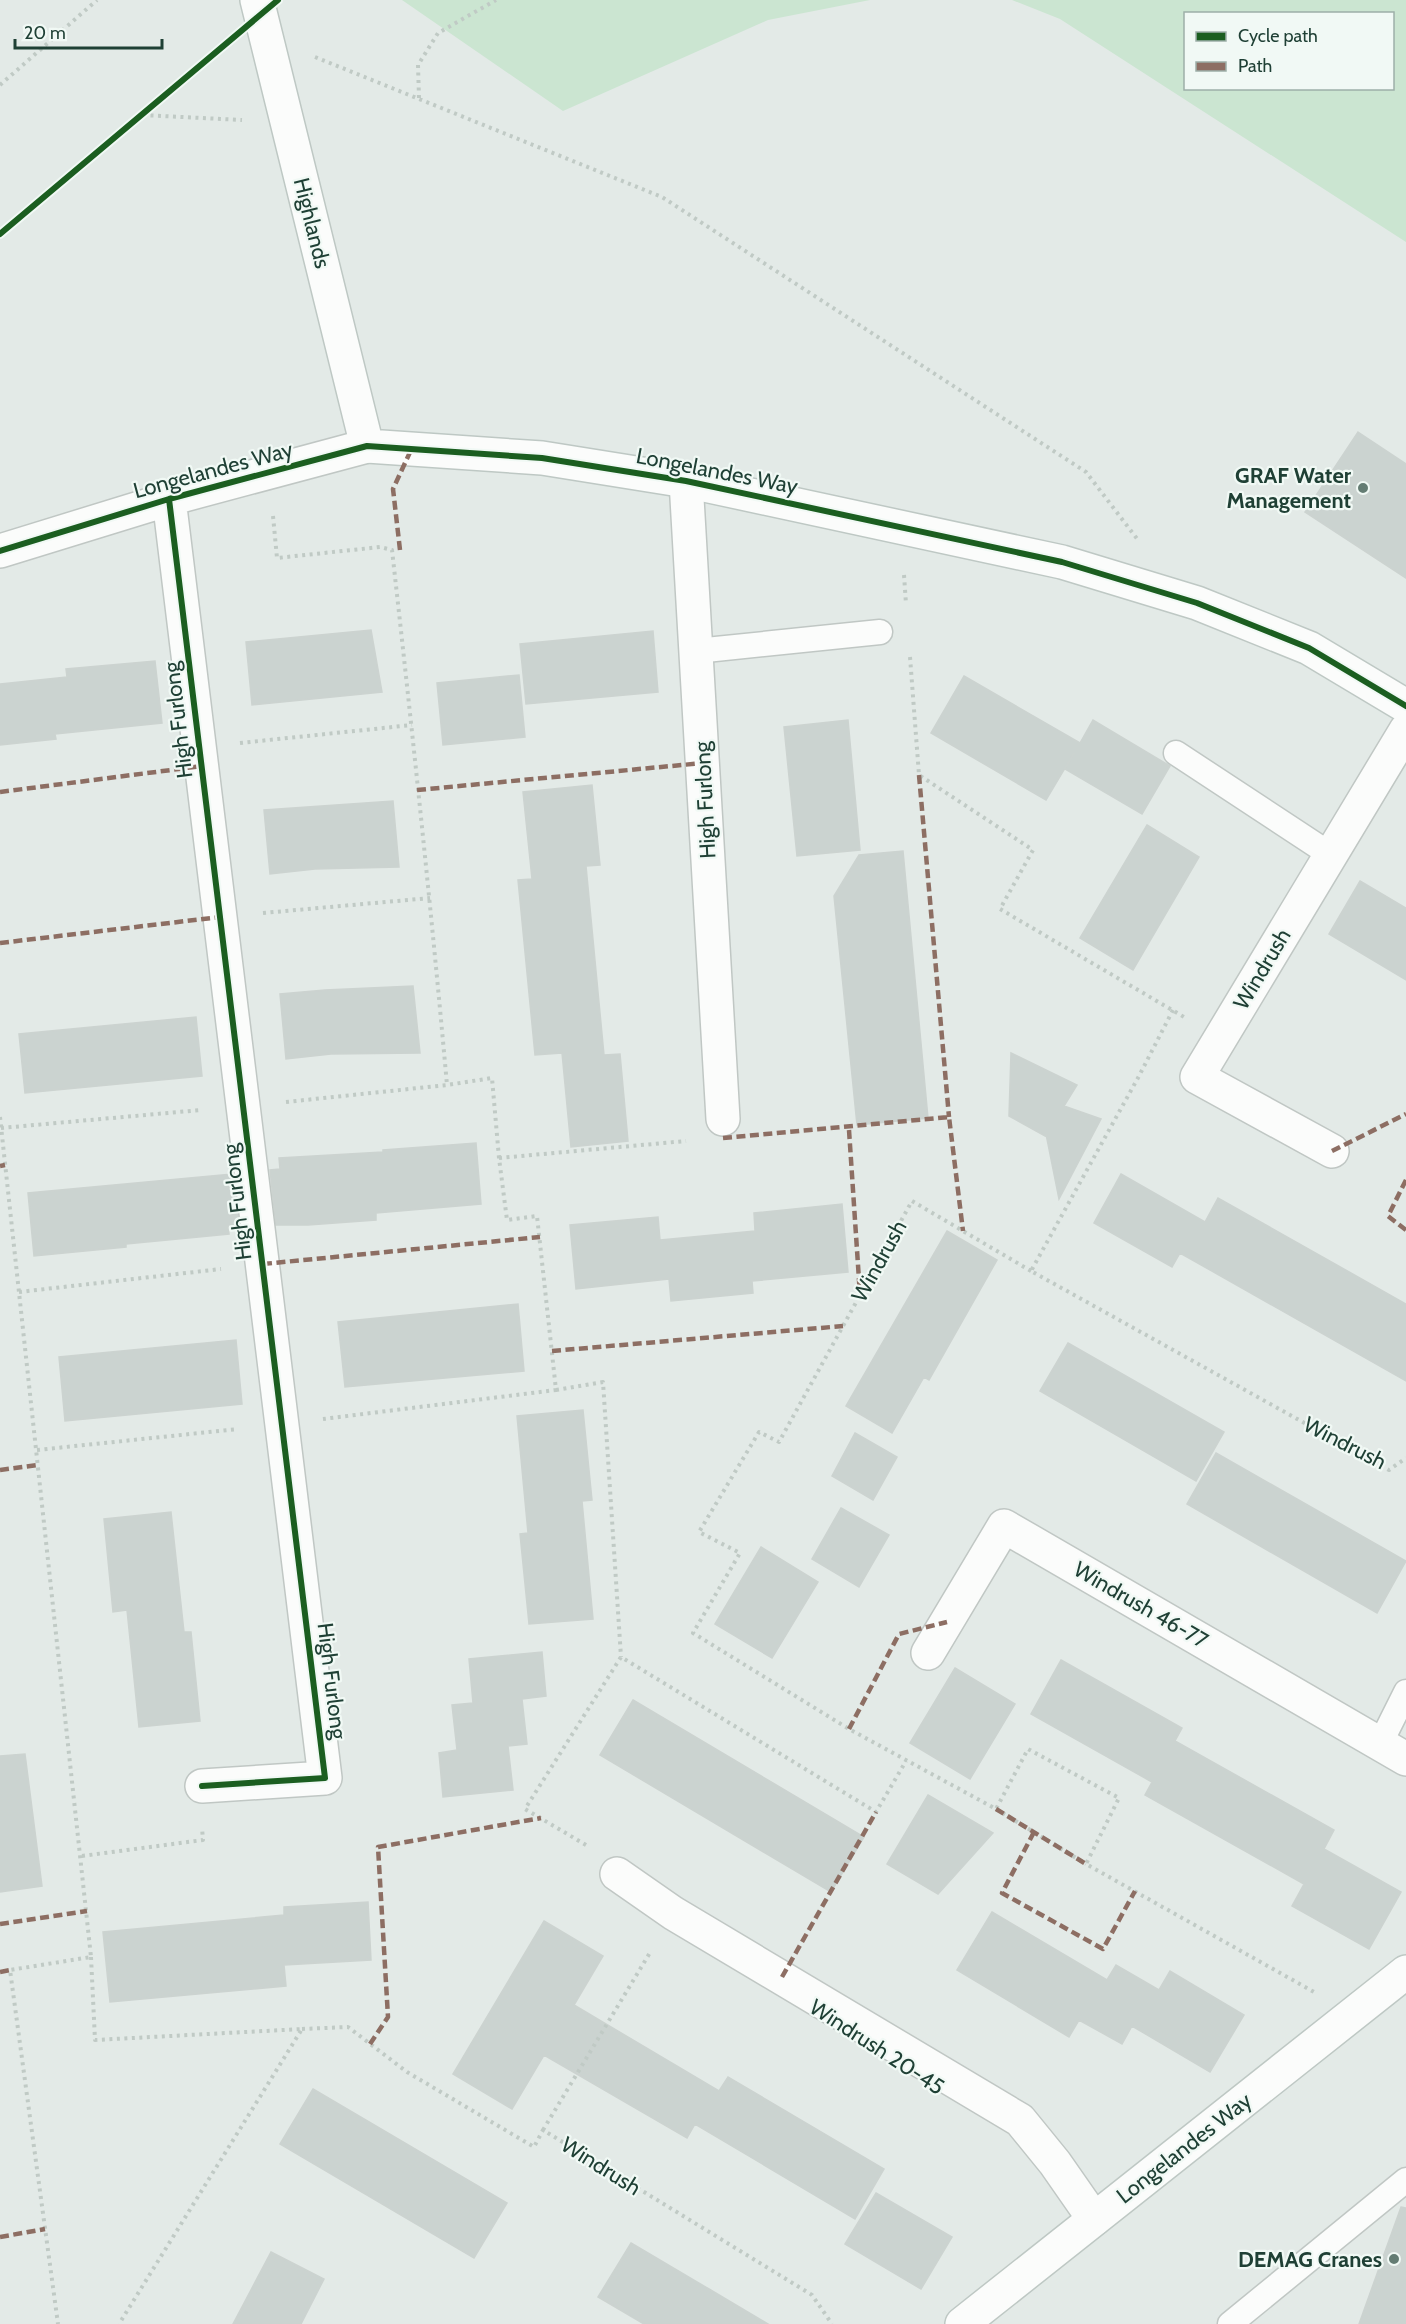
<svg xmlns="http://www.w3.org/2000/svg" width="1406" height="2324" font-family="Cabin,sans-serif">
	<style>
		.green { fill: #cbe5d1; fill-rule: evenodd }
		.building { fill: #cbd3d0; stroke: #ccd3d0; stroke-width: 1.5 }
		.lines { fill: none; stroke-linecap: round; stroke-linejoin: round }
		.lane-casing { stroke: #c0c7c4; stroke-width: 27 }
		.street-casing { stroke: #c0c7c4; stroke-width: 36 }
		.secondary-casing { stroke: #bec8c4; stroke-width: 36 }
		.path { stroke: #c0cac5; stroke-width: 4; stroke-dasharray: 3 4.5; stroke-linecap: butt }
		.lane { stroke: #fbfcfb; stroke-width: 24 }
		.street { stroke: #fbfcfb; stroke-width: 33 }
		.secondary { stroke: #fbfcfb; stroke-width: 33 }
		.quiet { stroke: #8d6e63; stroke-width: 4.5; stroke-dasharray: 9 4.5; stroke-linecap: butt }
		.cycleway-casing { stroke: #f1f9f5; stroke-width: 10 }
		.cycleway { stroke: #1b5e20; stroke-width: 6 }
		.poi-dot { fill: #647c73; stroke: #f1f9f5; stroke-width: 2 }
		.labels { text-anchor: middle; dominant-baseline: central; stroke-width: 4.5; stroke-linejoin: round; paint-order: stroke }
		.street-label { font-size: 22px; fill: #1f4035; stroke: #f1f9f5 }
		.poi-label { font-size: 22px; font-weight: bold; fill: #1f4035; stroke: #f1f9f5; text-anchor: end }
	</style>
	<rect width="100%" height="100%" fill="#e3eae7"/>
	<!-- green -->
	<path class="green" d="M402,0H870L768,20L563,111Z
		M1012,0H1406V242L1060,19ZM1186,14H1392V88H1186Z"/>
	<!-- building -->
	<path class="building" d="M1358,432L1406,464V578L1305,512Z
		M371,630L382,692L252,705L246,642Z
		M653,631L658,692L526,704L520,644Z
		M155,661L162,723L55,734L56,739L0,745V684L67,677L66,669Z
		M519,675L525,737L443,745L437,683Z
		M964,676L1080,743L1093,720L1170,766L1142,814L1065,769L1074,753L1046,800L931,733Z
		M848,720L860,850L797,856L784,727Z
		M592,785L600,865L586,866L604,1055L620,1054L628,1141L571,1147L562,1053L535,1055L518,880L532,879L523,792Z
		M393,801L399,867L315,869L270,874L264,810Z
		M1147,825L1199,857L1133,970L1080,938Z
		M903,851L928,1118L857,1125L834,896L859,855Z
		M1360,881L1406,908V980L1329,934Z
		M413,986L420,1053L331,1054L286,1059L280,994L325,990Z
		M196,1017L202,1076L25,1093L19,1034Z
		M1011,1053L1077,1085L1064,1106L1101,1119L1059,1199L1046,1134L1045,1136L1009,1116Z
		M476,1143L481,1204L376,1213V1220L308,1225H276L270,1170L280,1169L279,1158L383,1152V1150Z
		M232,1174L239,1225H228L229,1234L126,1244V1247L34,1256L28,1193Z
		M1121,1174L1205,1222L1218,1198L1406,1304V1381L1180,1253L1172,1267L1094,1223Z
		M842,1204L848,1272L752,1281L753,1293L671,1301L669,1279L576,1289L570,1225L658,1217L660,1240L755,1231L754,1213Z
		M947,1231L997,1260L929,1380L924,1377L892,1433L846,1406Z
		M518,1304L524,1371L345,1387L338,1322Z
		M236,1340L242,1404L65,1421L59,1357Z
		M1068,1343L1224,1432L1196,1481L1040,1391Z
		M583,1410L592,1500L582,1501L593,1619L529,1624L520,1534L528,1533L517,1416Z
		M855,1433L897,1457L873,1500L832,1476Z
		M1216,1453L1406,1561L1377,1613L1187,1504Z
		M841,1508L889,1535L859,1587L812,1559Z
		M171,1512L184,1632H191L200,1721L139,1727L127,1610L113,1612L104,1519Z
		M761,1547L818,1582L772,1658L715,1624Z
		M542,1652L546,1696L522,1699L527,1744L508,1746L513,1790L443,1797L439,1753L457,1750L452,1705L473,1703L469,1659Z
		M1061,1660L1182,1728L1175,1741L1334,1830L1324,1849L1401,1892L1369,1949L1292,1906L1304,1884L1145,1795L1152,1782L1031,1714Z
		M955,1668L1015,1704L970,1779L910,1743Z
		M633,1700L864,1837L831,1892L600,1755Z
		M25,1754L42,1886L0,1892V1756Z
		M928,1795L993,1833L938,1894L887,1864Z
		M368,1902L371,1960L284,1965L286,1986L110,2002L103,1932L284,1915V1907Z
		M992,1912L1107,1980L1116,1965L1159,1990L1170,1971L1244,2015L1210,2072L1132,2026L1122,2044L1079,2020L1069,2037L957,1970Z
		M544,1921L603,1956L574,2005L719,2091L728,2077L884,2169L855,2219L695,2124L687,2138L544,2055L512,2109L453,2074Z
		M313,2089L507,2203L474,2258L280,2144Z
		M876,2193L952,2237L921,2289L845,2244Z
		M1401,2207L1406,2208V2324H1359Z
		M631,2243L709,2289L768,2324H644L598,2297Z
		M271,2252L324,2279L301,2324H233Z"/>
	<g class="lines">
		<!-- lane casing -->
		<g class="lane-casing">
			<path id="lane" d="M696,651L880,632
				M1176,753L1331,855
				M1380,1744L1406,1692
				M1230,2324L1406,2180"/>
		</g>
		<!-- street casing -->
		<g class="street-casing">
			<path id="street" d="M686,481L723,1119
				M169,499L325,1778L202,1786
				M0,551L169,499L367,446
				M1332,1151L1197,1077L1406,730
				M928,1653L1004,1526L1406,1759
				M617,1874L673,1913L1020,2120L1055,2163L1094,2219"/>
		</g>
		<!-- secondary casing -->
		<g class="secondary-casing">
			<path id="secondary" d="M257,0L367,446L542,458L686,481L1062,562L1197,603L1309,648L1406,706
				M962,2324L1406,1972"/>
		</g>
		<!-- path -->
		<path class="path" d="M315,57L662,197L1086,472L1138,540
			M0,85L97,0
			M419,98L418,65L438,33L496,0
			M143,115L242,120
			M273,516L277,558L380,547L392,550C412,728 431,907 447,1085
			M904,575L906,604
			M910,657L919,775L1033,850L1000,909L1184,1017
			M240,743L412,725
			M263,913L430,898
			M1173,1010L1139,1076L1031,1271L1389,1470L1406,1458
			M286,1102L447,1085L492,1078L499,1158L507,1220L537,1216L556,1390L323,1419
			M0,1117L91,1957L10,1970L58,2324
			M1,1128L201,1110
			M499,1158L686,1141
			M1031,1271L912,1201L779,1442L759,1432L699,1532L740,1553L693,1633L849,1729L996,1809L1028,1749L1119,1798L1086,1864L1314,1992
			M19,1292L221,1269
			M556,1390L603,1382L621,1657
			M37,1450L238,1429
			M996,1809L1086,1864
			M586,1845L525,1809L621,1657L876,1812L906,1761
			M82,1856L203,1840L202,1828
			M91,1957L95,2040L302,2029L119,2324
			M302,2029L348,2027L407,2072L534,2147L543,2130L812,2295L832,2324
			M543,2130L651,1951"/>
		<!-- lane -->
		<use href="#lane" class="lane"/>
		<!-- street -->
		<use href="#street" class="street"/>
		<!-- secondary -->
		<use href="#secondary" class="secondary"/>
		<!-- quiet -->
		<path class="quiet" d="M400,550L393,489L411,450
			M919,775L949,1117
			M417,790L703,763
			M0,792L202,766
			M0,943L220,917
			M849,1130L860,1295
			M723,1138L949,1117L963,1231
			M1332,1151L1406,1114
			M0,1166L5,1165
			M1406,1180L1388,1216L1406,1230
			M263,1264L540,1237
			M552,1351L843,1326
			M0,1470L38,1465
			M849,1729L899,1634L947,1622
			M996,1809L1086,1864
			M1034,1832L1002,1893L1103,1949L1135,1891
			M0,1924L87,1911
			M0,1972L10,1970
			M782,1977L876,1812
			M370,2044L388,2017L378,1847L541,1818
			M0,2237L45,2229"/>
		<!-- cycleway casing -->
		<g class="cycleway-casing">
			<path id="cycleway" d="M0,234L278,0
				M169,499L325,1778L202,1786
				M0,551L169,499L367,446L542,458L686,481L1062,562L1197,603L1309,648L1406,706"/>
		</g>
		<!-- cycleway -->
		<use href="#cycleway" class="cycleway"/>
	</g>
	<!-- markers -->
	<g class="poi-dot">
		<circle cx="1363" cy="488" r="6"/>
		<circle cx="1394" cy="2259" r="6"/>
	</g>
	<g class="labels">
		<!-- street labels -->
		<g class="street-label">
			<text transform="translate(312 223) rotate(76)">Highlands</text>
			<text transform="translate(213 470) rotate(-15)">Longelandes Way</text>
			<text transform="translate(717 471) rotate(11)">Longelandes Way</text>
			<text transform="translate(178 720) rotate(-97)">High Furlong</text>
			<text transform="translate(705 800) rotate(-93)">High Furlong</text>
			<text transform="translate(1262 969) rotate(-59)">Windrush</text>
			<text transform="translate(237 1202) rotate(-97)">High Furlong</text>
			<text transform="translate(879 1261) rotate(-61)">Windrush</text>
			<text transform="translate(1345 1443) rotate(27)">Windrush</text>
			<text transform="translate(1141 1605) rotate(30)">Windrush 46-77</text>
			<text transform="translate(332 1681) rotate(83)">High Furlong</text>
			<text transform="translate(877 2047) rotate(33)">Windrush 20-45</text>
			<text transform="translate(1184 2148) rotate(-38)">Longelandes Way</text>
			<text transform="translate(601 2166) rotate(32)">Windrush</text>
		</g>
		<!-- poi labels -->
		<g class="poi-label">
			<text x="1351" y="475">GRAF Water<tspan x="1351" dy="25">Management</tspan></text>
			<text x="1382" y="2259">DEMAG Cranes</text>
		</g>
	</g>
	<!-- legend -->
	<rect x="1184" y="12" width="210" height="78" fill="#f1f9f5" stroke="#9dafa8" stroke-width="1.5"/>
	<rect x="1196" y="32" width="30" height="9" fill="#1b5e20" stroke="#9dafa8" stroke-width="1.5"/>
	<text x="1238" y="42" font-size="18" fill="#1f4035">Cycle path</text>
	<rect x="1196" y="62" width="30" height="9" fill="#8d6e63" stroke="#9dafa8" stroke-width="1.5"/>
	<text x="1238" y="72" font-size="18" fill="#1f4035">Path</text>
	<!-- scale -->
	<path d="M15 39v9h147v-9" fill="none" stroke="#1f4035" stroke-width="3"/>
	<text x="24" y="39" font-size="18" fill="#1f4035" stroke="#f1f9f5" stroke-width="4.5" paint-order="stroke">20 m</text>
</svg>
